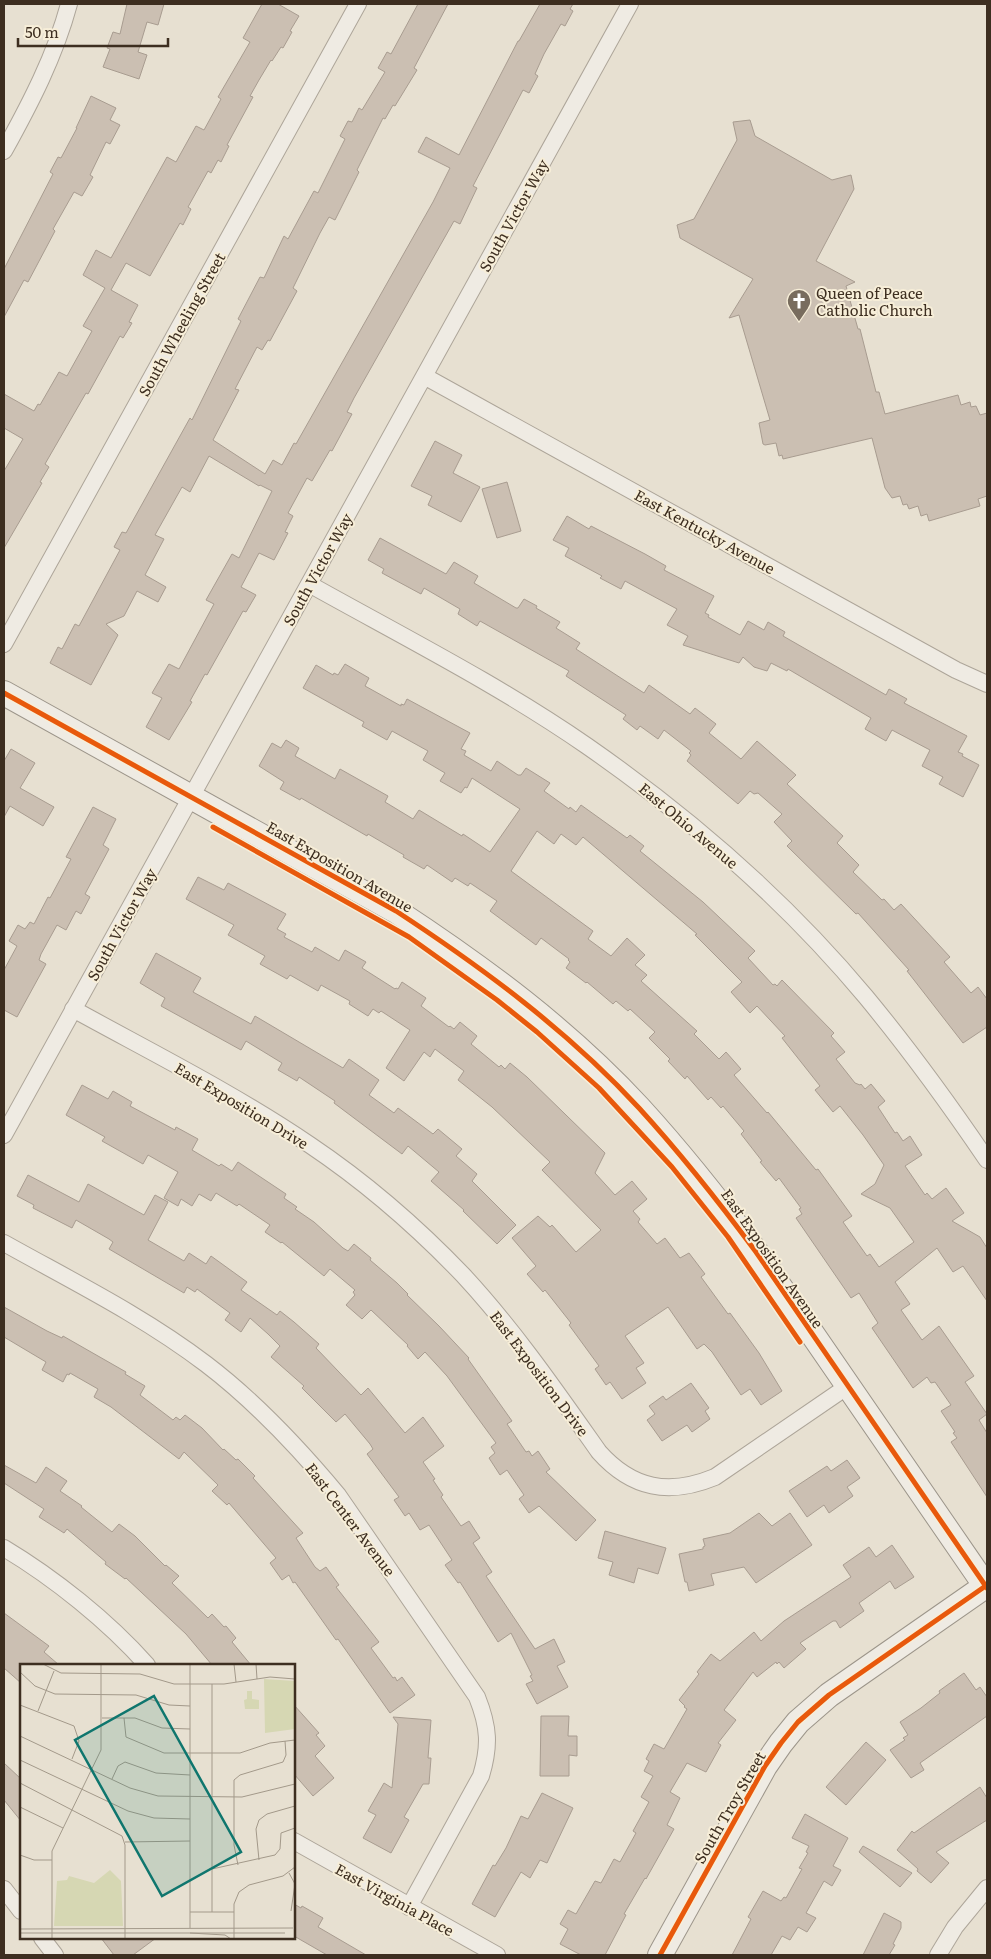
<svg xmlns="http://www.w3.org/2000/svg" width="991" height="1959" font-family="Literata,serif">
	<style>
		.building { fill: #cbbfb2; stroke: #a89c90; fill-rule: evenodd }
		.lines { fill: none; stroke-linecap: round; stroke-linejoin: round }
		.street-casing { stroke: #ada599; stroke-width: 18 }
		.secondary-casing { stroke: #9c958a; stroke-width: 26 }
		.street { stroke: #efebe3; stroke-width: 16 }
		.secondary { stroke: #efebe3; stroke-width: 24 }
		.cycleway-casing { stroke: #f7eed8; stroke-width: 8 }
		.cycleway { stroke: #e8590c; stroke-width: 5 }
		.labels { text-anchor: middle; dominant-baseline: central; stroke-width: 4; stroke-linejoin: round; paint-order: stroke }
		.street-label { font-size: 15px; fill: #3d2e20; stroke: #f7eed8 }
		.poi-label { font-size: 15px; fill: #3d2e20; stroke: #f7eed8; text-anchor: start }
		.inset-road { fill: none; stroke: #a3998a; stroke-width: 1 }
		.view { fill: #0f766e; fill-opacity: 0.15; stroke: #0f766e; stroke-width: 2.5 }
		.inset-edge { fill: none; stroke: #3d2e20; stroke-width: 2.5 }
	</style>
	<rect width="100%" height="100%" fill="#e7e0d1"/>
	<!-- building -->
	<path class="building" d="M127,4H164L158,25L147,22L138,52L147,55L139,79L103,67L110,49L107,48L113,32L120,34Z
		M262,4H278L299,16L290,31L292,32L283,48L281,47L272,61L271,60L259,80L250,96L253,97L227,145L229,146L221,162L218,160L211,173L208,171L188,207L191,209L183,225L180,223L150,276L126,263L111,290L138,305L129,322L132,323L123,338L120,336L88,394L86,393L45,464L49,467L40,482L42,483L4,548V471L23,439L4,428V394L34,411L38,404L40,405L59,372L67,376L92,331L83,326L105,288L83,275L96,250L111,258L167,157L176,162L196,126L204,130L221,99L218,97L250,42L243,38Z
		M418,4H448L414,68L417,70L395,106L393,105L385,119L383,118L357,170L359,172L335,220L329,217L320,233L293,288L297,291L270,341L268,340L262,350L257,347L235,389L239,390L213,440L265,474L273,460L282,465L294,443L296,444L433,202L450,168L418,152L426,137L459,155L518,41H519L540,4H573L570,9L573,11L565,26L561,24L544,54L535,74L538,76L529,93L523,90L473,186L477,188L460,224L454,221L354,398L347,412L352,414L332,451L330,450L312,481L307,478L288,513L293,516L285,532L288,533L274,560L259,553L241,587L256,595L246,612L243,611L207,675L205,674L190,701L192,702L169,740L146,727L162,698L152,693L169,664L179,669L214,604L206,600L232,554L239,558L272,491L260,485L259,486L209,456L190,492L182,487L155,535L164,539L145,575L166,587L158,602L137,591L124,616L106,624L118,635L91,685L50,663L58,647L62,649L75,624L79,626L120,550L114,547L122,532L126,533L190,418L192,420L241,321L238,319L260,277L264,278L284,236L288,239L314,191L318,193L345,139L340,136L348,121L352,122L359,108L362,110L385,72L378,68L387,52L391,54Z
		M91,96L116,108L110,120L120,125L110,144L106,142L90,175L93,177L82,196L74,192L53,229L55,231L28,282L24,280L4,317V269L53,174L50,172L58,157L61,158L77,128H76Z
		M750,120L755,136L832,180L851,175L854,189L816,261L855,282L846,286L858,329H860L876,392H879L885,414L958,395L961,405L970,402L971,407L976,406L980,415L987,413V496L978,499L980,506L929,521L927,514L921,516L918,506L909,509L907,504L903,505L900,496L892,498L885,488L872,438L783,459L782,455L779,456L776,443L765,445L763,444L759,423L770,420L739,315L729,318L753,279L680,238L677,225L694,219L737,140L733,122Z
		M435,441L462,455L453,473L480,487L461,522L428,505L432,496L411,486Z
		M507,482L521,531L497,538L482,489Z
		M567,516L589,529L591,526L645,554L666,566L664,570L714,596L705,613L709,615L708,617L740,635L748,621L764,630L768,622L785,632L783,636L886,695L889,689L907,699L904,703L967,736L958,752L963,754L962,756L979,765L963,797L939,784L943,777L922,766L930,750L892,730L886,741L865,729L871,718L788,669L787,671L771,663L767,671L754,667L743,657L739,663L683,645L688,636L667,625L677,609L625,581L621,589L600,578L602,576L565,556L569,548L553,540Z
		M380,538L446,574L454,562L478,576L474,583L516,608H518L524,599L537,606L536,608L560,622L556,628L580,643L576,649L644,693L649,685L690,714L695,708L716,724L709,733L741,759L757,741L796,775L787,784L843,836L837,843L859,865L853,872L882,900L884,899L894,910L901,904L950,957L944,962L971,993L978,987L987,999V1027L963,1043L907,971L909,970L858,913L856,914L787,846L792,841L774,822L782,814L758,793L754,794L750,791L738,804L687,761L691,755L689,753L691,751L664,730L658,739L640,726L637,730L623,719L626,715L566,676L569,671L480,621L477,626L458,614L460,609L424,588L421,594L382,573L384,569L368,560Z
		M345,664L369,678L365,686L401,706V704L404,705L407,699L470,733L461,749L466,751L464,755L491,771L497,761L518,775H521L526,768L550,783L544,791L569,809L570,807L576,812L581,805L627,838L630,835L644,846L640,851L703,902L755,951L748,958L773,985L775,984L777,986L782,980L834,1033L831,1036L845,1052L836,1059L855,1083L860,1085L861,1084L865,1089L871,1084L885,1101L878,1107L895,1133L897,1132L903,1141L910,1136L922,1155L905,1166L925,1195L927,1193L932,1199L946,1188L964,1213L952,1221L980,1237L987,1248V1301L963,1266L953,1272L937,1248L895,1282L910,1304L901,1310L922,1340L939,1326L974,1376L965,1382L987,1414L979,1420L987,1433V1497L951,1442L957,1438L953,1433L955,1432L941,1411L951,1405L935,1382L931,1383L927,1377L913,1388L872,1328L878,1323L859,1293L851,1298L796,1218L802,1214L799,1209L801,1208L779,1178L776,1181L760,1162L762,1161L741,1134L744,1131L723,1106L721,1108L711,1097L708,1100L687,1076L685,1079L668,1061L670,1059L649,1038L655,1032L630,1009L628,1011L616,1001L613,1004L587,982L586,983L566,968L570,962L568,960L569,959L541,938L536,945L490,911L497,901L470,883L468,886L455,878L452,882L427,865L424,869L403,857L404,855L368,834L367,836L301,798L300,800L280,789L284,782L259,766L272,743L281,748L286,740L299,748L295,756L335,779L340,769L388,796L385,802L413,819L419,810L462,836L463,834L490,852L520,809L472,778L467,788L465,787L461,793L440,781L445,773L423,760L428,751L392,731L387,740L362,726L364,722L303,688L316,665L333,675L334,673L338,675ZM537,831L554,844L561,834L576,845L583,837L697,934L695,935L742,982L731,992L750,1013L757,1006L785,1036L782,1038L820,1086L815,1090L833,1112L840,1106L863,1135L884,1165L875,1184L861,1194L890,1208L914,1242L879,1267L870,1254L867,1256L843,1222L852,1216L818,1169L816,1170L768,1112L767,1113L734,1075L741,1069L726,1052L719,1059L694,1034L697,1031L641,981L647,975L635,965L645,955L627,938L611,956L588,939L593,931L511,871Z
		M11,749L35,763L20,788L54,807L43,826L10,806L4,817V761Z
		M93,807L116,819L103,845L109,849L85,894L90,897L81,914L76,911L66,930L57,925L41,954L39,960L46,964L17,1017L4,1010V970L17,946L9,941L18,925L25,929L30,922L34,924L48,897L50,898L71,859L66,857Z
		M198,877L224,890L228,883L286,914L277,929L286,934L284,937L312,952L315,947L339,961L345,950L366,962L362,968L395,989L396,988L398,989L402,982L426,998L421,1006L449,1027L450,1026L454,1029L460,1022L477,1036L471,1044L499,1067L501,1065L505,1069L510,1063L527,1077L605,1153L595,1173L615,1195L632,1181L647,1199L633,1211L640,1219L638,1222L657,1244L665,1238L680,1258L689,1253L705,1274L701,1277L728,1314L730,1313L759,1353L782,1391L761,1405L750,1389L741,1395L712,1352L704,1344L697,1349L668,1307L625,1336L644,1363L636,1368L646,1383L622,1399L610,1382L606,1385L595,1369L599,1366L569,1325L571,1323L545,1290L543,1292L527,1274L536,1266L512,1238L538,1216L550,1227L552,1225L576,1252L601,1230L542,1170L550,1162L492,1107L458,1080L464,1071L435,1049L430,1057L424,1052L404,1081L386,1068L410,1030L381,1011L379,1013L373,1009L368,1016L349,1004L350,1001L321,985L318,991L290,975L287,979L260,964L265,956L228,935L234,925L186,899Z
		M156,953L201,978L193,992L251,1024L255,1016L343,1068L349,1059L379,1080L369,1095L394,1113L398,1108L433,1134L438,1129L462,1149L456,1156L477,1174L472,1181L516,1225L497,1244L463,1211L464,1210L431,1181L439,1172L408,1146L402,1154L334,1103L335,1101L299,1077L297,1081L278,1070L282,1063L246,1041L241,1050L161,1006L165,998L140,983Z
		M82,1085L108,1099L113,1091L132,1102L130,1106L175,1130L176,1127L198,1139L192,1150L219,1166L221,1164L232,1171L238,1162L286,1194L284,1198L297,1207L295,1209L314,1222L343,1248L348,1251L354,1244L371,1258L370,1260L397,1283L408,1294L407,1295L439,1326L469,1358L468,1359L512,1421L507,1424L526,1452L529,1451L532,1456L538,1451L550,1469L546,1472L596,1520L576,1541L539,1506L529,1513L519,1499L524,1495L507,1470L500,1475L489,1458L495,1453L491,1447L496,1443L447,1376L425,1352L418,1359L407,1346L408,1345L371,1310L362,1319L346,1305L355,1295L353,1292L355,1290L330,1269L324,1276L282,1242L281,1243L265,1232L270,1225L239,1204L237,1206L216,1193L211,1201L199,1194L192,1206L181,1199L178,1206L164,1198L178,1172L148,1155L143,1164L102,1141L105,1137L66,1115Z
		M28,1175L79,1202L88,1184L144,1215L155,1195L168,1202L148,1240L184,1261L189,1253L206,1264L211,1256L247,1282L241,1290L277,1315L280,1311L294,1322L319,1344L316,1348L361,1395L368,1388L405,1433L423,1417L444,1446L423,1462L435,1479L433,1480L443,1495L441,1497L461,1526L469,1521L480,1538L473,1543L492,1572L486,1576L535,1649L554,1639L565,1662L557,1666L568,1687L537,1704L526,1684L533,1681L530,1676L532,1675L511,1633L498,1642L460,1582L458,1583L445,1565L452,1560L429,1525L420,1530L409,1513L405,1516L394,1500L399,1497L367,1454L373,1449L370,1444L345,1414L336,1422L302,1388L304,1386L271,1357L280,1346L268,1334L250,1318L241,1332L225,1320L230,1313L197,1289L195,1292L187,1287L184,1293L109,1249L113,1242L109,1239L76,1220L72,1228L33,1208L34,1205L17,1196Z
		M4,1307L47,1331L62,1338L63,1336L126,1372L125,1374L145,1386L140,1395L173,1420L176,1417L180,1420L185,1415L202,1428L223,1450L224,1449L236,1460L238,1459L255,1476L253,1478L303,1533L296,1538L315,1567L320,1571L326,1567L339,1585L336,1587L379,1642L371,1648L393,1678L395,1677L397,1681L402,1677L415,1695L390,1713L338,1639L336,1640L295,1582L293,1583L289,1575L282,1580L270,1563L276,1558L229,1503L227,1505L212,1491L218,1485L184,1452L179,1459L111,1407L94,1397L98,1389L70,1373L69,1375L67,1374L63,1382L42,1370L46,1362L4,1337Z
		M691,1383L709,1408L705,1411L710,1419L692,1432L687,1425L662,1441L647,1420L655,1414L649,1406L663,1396L666,1400Z
		M847,1460L860,1478L847,1487L853,1496L829,1513L824,1505L807,1517L789,1491L827,1466L831,1471Z
		M4,1465L36,1483L46,1467L67,1481L60,1491L82,1506L81,1507L112,1532L119,1524L135,1536L165,1566L166,1565L179,1576L172,1583L208,1618L212,1614L224,1627L226,1626L236,1638L232,1642L251,1665H212L186,1634L126,1578L125,1579L105,1564L106,1562L67,1529L64,1533L39,1517L44,1509L4,1483Z
		M759,1513L772,1526L790,1513L812,1545L756,1583L744,1567L711,1574L714,1585L689,1591L687,1582H685L679,1554L703,1549V1547L705,1546L703,1539L730,1533Z
		M605,1531L666,1548L658,1574L638,1568L634,1583L609,1575L613,1562L598,1558Z
		M892,1545L914,1577L895,1589L890,1581L859,1603L864,1611L840,1628L836,1621H833L800,1643L806,1649L784,1668L779,1662L777,1664L776,1662L757,1677L753,1672L724,1710L736,1720L718,1743L721,1745L706,1772L687,1763L670,1792L680,1798L667,1825L674,1829L646,1879L645,1878L624,1914L626,1915L605,1955H581L560,1944L568,1929L560,1924L568,1910L576,1914L595,1881L601,1883L614,1859L620,1862L636,1833L633,1831L649,1802L641,1797L653,1776L644,1771L649,1761L646,1759L654,1744L664,1749L687,1709L684,1707L685,1706L679,1700L699,1674L697,1672L711,1654L720,1661L754,1632L761,1641L784,1621L851,1577L843,1565L869,1547L876,1557Z
		M4,1613L49,1646L44,1652L59,1665H21V1683L4,1668Z
		M964,1673L976,1690L980,1687L987,1697V1716L920,1763L924,1770L911,1778L890,1750L905,1740L903,1738L908,1735L900,1722L921,1708L940,1693L939,1691Z
		M294,1705L319,1733L316,1735L325,1746L315,1756L334,1778L313,1796L294,1774Z
		M541,1716H569L568,1736H577V1756L569,1755V1776H540Z
		M393,1717L431,1720L428,1758H431L429,1784H423L404,1817L409,1820L391,1853L363,1838L376,1815L368,1811L384,1783L392,1788L398,1724Z
		M866,1742L886,1760L846,1805L826,1787Z
		M4,1763L21,1779V1821L4,1800Z
		M980,1787L987,1798V1820L936,1852L949,1863L931,1883L917,1871L918,1869L897,1850L912,1831L914,1833Z
		M542,1793L573,1808L547,1863L540,1860L530,1878L521,1872L495,1917L472,1904L493,1865L495,1866L506,1848L521,1816L528,1819Z
		M805,1814L848,1838L833,1866L841,1870L832,1886L824,1881L806,1913L816,1918L807,1932L798,1927L790,1940L782,1936L771,1955H732L751,1919L748,1917L763,1891L781,1901L784,1897L786,1898L802,1869L799,1868L808,1853L806,1852L809,1846L792,1838Z
		M863,1846L912,1873L900,1887L859,1852Z
		M294,1904L301,1908L302,1906L323,1918L318,1927L366,1955H327L294,1936Z
		M884,1913L901,1922V1928L893,1944L895,1945L889,1955H863Z
		M101,1938H156L133,1955H114Z"/>
	<g class="lines">
		<!-- street casing -->
		<g class="street-casing">
			<path id="street" d="M4,151C30,104 55,56 69,4
				M424,376L956,670L987,684
				M309,584C402,636 499,685 587,746C689,817 786,901 866,997C909,1049 949,1104 987,1160
				M4,644L358,4
				M73,1009C153,1053 235,1094 310,1145C365,1182 417,1227 463,1275C514,1330 556,1391 599,1452C632,1489 669,1496 715,1477L848,1386
				M4,1135L630,4
				M4,1243C72,1281 143,1316 206,1364C256,1402 298,1447 338,1495L477,1697C489,1727 490,1746 481,1776L409,1907
				M4,1548C54,1578 108,1621 147,1665
				M294,1841L497,1955
				M4,1889L21,1911
				M42,1938L55,1955
				M938,1955L955,1927L987,1888"/>
		</g>
		<!-- secondary casing -->
		<g class="secondary-casing">
			<path id="secondary" d="M4,693L396,911C483,968 568,1031 639,1108C681,1154 719,1202 756,1252L987,1588
				M660,1955L765,1766L781,1743L798,1722L829,1695L987,1585"/>
		</g>
		<!-- street -->
		<use href="#street" class="street"/>
		<!-- secondary -->
		<use href="#secondary" class="secondary"/>
		<!-- cycleway casing -->
		<g class="cycleway-casing">
			<path id="cycleway" d="M4,693L396,911C483,968 568,1031 639,1108C681,1154 719,1202 756,1252L987,1588
				M213,827L409,937L497,1000L537,1032L599,1088L672,1167L728,1237L800,1342
				M660,1955L765,1766L781,1743L798,1722L829,1695L987,1585"/>
		</g>
		<!-- cycleway -->
		<use href="#cycleway" class="cycleway"/>
	</g>
	<!-- icons -->
	<defs>
		<g id="church-pin" transform="scale(1.25)"><path d="M0 17L-7.5 6A9.5 9.5 0 1 1 7.5 6Z" fill="#786c5e" stroke="#f7eed8"/><path d="M-1.2-6h2.4v3.5h3.3v2.4h-3.3V6h-2.4V-.1h-3.3v-2.4h3.3Z" fill="#fff"/></g>
	</defs>
	<g fill-rule="evenodd">
		<use href="#church-pin" x="799" y="301"/>
	</g>
	<g class="labels">
		<!-- street labels -->
		<g class="street-label">
			<text transform="translate(513 215) rotate(-61)">South Victor Way</text>
			<text transform="translate(181 324) rotate(-61)">South Wheeling Street</text>
			<text transform="translate(705 531) rotate(29)">East Kentucky Avenue</text>
			<text transform="translate(317 569) rotate(-61)">South Victor Way</text>
			<text transform="translate(689 825) rotate(40)">East Ohio Avenue</text>
			<text transform="translate(340 866) rotate(30)">East Exposition Avenue</text>
			<text transform="translate(121 924) rotate(-61)">South Victor Way</text>
			<text transform="translate(242 1105) rotate(31)">East Exposition Drive</text>
			<text transform="translate(773 1258) rotate(55)">East Exposition Avenue</text>
			<text transform="translate(540 1373) rotate(53)">East Exposition Drive</text>
			<text transform="translate(351 1519) rotate(53)">East Center Avenue</text>
			<text transform="translate(729 1807) rotate(-60)">South Troy Street</text>
			<text transform="translate(395 1899) rotate(29)">East Virginia Place</text>
		</g>
		<!-- poi labels -->
		<g class="poi-label">
			<text x="816" y="292">Queen of Peace<tspan x="816" dy="17">Catholic Church</tspan></text>
		</g>
	</g>
	<!-- overview -->
	<g transform="translate(20 1664)">
		<rect width="275" height="275" fill="#e7e0d1"/>
		<path d="M244,15L275,17V65L245,69ZM227,27H232V35L239,36V45H225L224,36L227,35ZM90,206L101,217L103,262H34L37,217L47,216L49,212L74,219Z" fill="#d6d7b3"/>
		<path class="inset-road" d="M23,0L41,9L120,10L154,20H204L250,13L275,15M170,0V264M214,0L216,18M236,0L237,15M0,8L15,22L35,30L116,31L149,41L170,42M192,20V248M0,41L54,62L59,77L52,95M18,47L34,7M82,54H115L142,64L170,65M104,54L106,73L144,89H220L250,79L275,76M0,72L110,124L138,132L222,133L275,120M0,96L108,147L134,154L170,155M92,115L98,102L105,98L136,109L170,111M0,119L102,172L105,181V275M0,143L43,164M105,178L170,177M0,191L14,196H32M239,196L236,165L239,156L247,150L275,142M218,201L214,181V116L220,111L263,98L266,91L265,77M192,205L255,191L260,185L261,169L275,164M269,209L275,220L271,247M170,248H214M0,265L273,264M0,269H265M170,269L205,271L211,275M32,275V187L81,86V0M214,275V240L219,228L229,221L263,212L275,203"/>
		<path class="view" d="M134,32L221,188L142,232L55,76Z"/>
		<rect width="275" height="275" class="inset-edge"/>
	</g>
	<!-- border -->
	<rect width="991" height="1959" fill="none" stroke="#3d2e20" stroke-width="10"/>
	<!-- scale -->
	<path d="M18 38v8h150v-8" fill="none" stroke="#3d2e20" stroke-width="2.5"/>
	<text x="25" y="38" font-size="15" fill="#3d2e20" stroke="#f7eed8" stroke-width="4" paint-order="stroke">50 m</text>
</svg>
